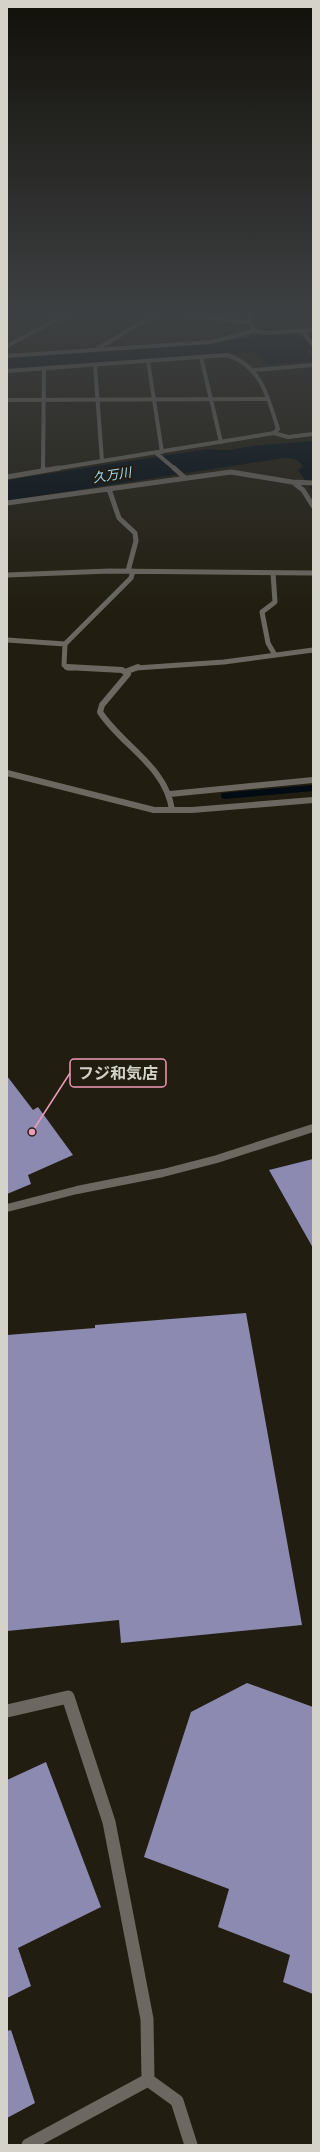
<svg xmlns="http://www.w3.org/2000/svg" width="320" height="2152" font-family="'Space Grotesk','Noto Sans JP',sans-serif">
	<style>
		.water { fill: #000b13 }
		.lines { fill: none; stroke-linecap: round; stroke-linejoin: round }
		.stream { stroke: #000b13; stroke-width: 6 }
		.river { fill: #000b13; fill-rule: evenodd }
		.building { fill: #8c8ab0 }
		.minor-far3 { stroke: #6c6861; stroke-width: 4 }
		.minor-far2 { stroke: #6c6861; stroke-width: 5 }
		.minor-far1 { stroke: #6c6861; stroke-width: 6 }
		.minor { stroke: #6c6861; stroke-width: 13 }
		.tertiary-far2 { stroke: #6c6861; stroke-width: 4 }
		.tertiary-far1 { stroke: #6c6861; stroke-width: 6 }
		.tertiary { stroke: #6c6861; stroke-width: 8 }
		.labels { text-anchor: middle; dominant-baseline: central; stroke-width: 4; stroke-linejoin: round; paint-order: stroke }
		.far-water-label { font-size: 13px; font-style: italic; fill: #a4def8; stroke: #211d10 }
		.leader { fill: none; stroke: #ef9ab8; stroke-width: 1.5 }
		.callout-dot { fill: #ef9ab8; stroke: #211d10; stroke-width: 1.5 }
		.callout { fill: #211d10; stroke: #ef9ab8; stroke-width: 1.5 }
		.callout-label { font-size: 16px; text-anchor: middle; font-weight: bold; fill: #d4d2c9 }
	</style>
	<rect width="100%" height="100%" fill="#211d10"/>
	<!-- water -->
	<path class="water" d="M297,333L308,345H304L313,361L267,364L244,340L249,336L255,335Z
		M313,441V491L298,470L303,467C298,458 293,458 284,458L7,501V480L207,449L226,450L261,445Z"/>
	<g class="lines">
		<!-- stream -->
		<path class="stream" d="M224,796L313,788"/>
		<!-- river -->
		<path class="river" d="M313,335V349L7,368V354Z"/>
	</g>
	<!-- building -->
	<path class="building" d="M7,1076L33,1110L38,1107L73,1155L28,1175L31,1184L7,1194Z
		M313,1159V1248L269,1170Z
		M246,1313L302,1625L121,1643L119,1620L7,1631V1335L95,1328V1325Z
		M247,1683L313,1707V1994L283,1982L290,1955L218,1927L229,1889L144,1857L191,1712Z
		M46,1762L101,1907L18,1948L31,1986L7,1998V1780Z
		M11,2030L35,2103L7,2118V2031Z"/>
	<g class="lines">
		<!-- minor-far3 -->
		<path class="minor-far3" d="M253,330L267,333L313,330
			M302,331L313,345
			M7,346L71,312
			M97,349L159,312
			M7,356L211,342L250,332L253,330L251,323
			M201,357L221,442
			M148,361L162,452
			M95,365L102,461
			M254,370L313,365
			M7,371L227,355C262,366 268,398 278,429L274,433L53,469
			M7,400L267,399
			M274,433L288,437L313,434
			M156,453L175,469
			M43,469L44,368"/>
		<!-- minor-far2 -->
		<path class="minor-far2" d="M174,468L185,478
			M43,471V468
			M7,477L59,468
			M294,483L303,490L313,506
			M109,489L119,518L135,533L136,541L128,571
			M7,503L231,472L292,482L313,483
			M273,573L275,602L262,612L268,643L275,655
			M7,575L110,571L313,573
			M7,640L65,644
			M73,668H68L64,665L65,644L131,578L133,571
			M136,668L224,662L313,650"/>
		<!-- minor-far1 -->
		<path class="minor-far1" d="M67,667L122,670L128,674L102,705L100,712C122,746 166,766 172,810
			M125,672L138,667
			M170,794L313,780
			M154,810H192L313,800"/>
		<!-- minor -->
		<path class="minor" d="M7,1711L68,1697L109,1822L147,2019L148,2080
			M28,2145L148,2080L177,2101L191,2145"/>
		<!-- tertiary-far2 -->
		<path class="tertiary-far2" d="M166,312L251,323L249,312"/>
		<!-- tertiary-far1 -->
		<path class="tertiary-far1" d="M7,773L154,810"/>
		<!-- tertiary -->
		<path class="tertiary" d="M7,1208L77,1190L163,1173L217,1159L313,1128"/>
	</g>
	<!-- sky -->
	<linearGradient id="sky" x2="0" y2="1"><stop stop-color="#121009"/><stop offset="0.51" stop-color="#3d4042"/><stop offset="1" stop-color="#3d4042" stop-opacity="0"/></linearGradient>
	<rect width="320" height="613" fill="url(#sky)"/>
	<g class="labels">
		<!-- far-water labels -->
		<g class="far-water-label">
			<text transform="translate(112 475) rotate(-9)">久万川</text>
		</g>
	</g>
	<!-- callouts -->
	<path class="leader" d="M32 1132L70 1073"/>
	<circle class="callout-dot" cx="32" cy="1132" r="4"/>
	<rect class="callout" x="70" y="1059" width="96" height="28" rx="4"/>
	<g class="callout-label">
		<text x="118" y="1079">フジ和気店</text>
	</g>
	<!-- border -->
	<rect width="320" height="2152" fill="none" stroke="#d4d2c9" stroke-width="16"/>
</svg>
